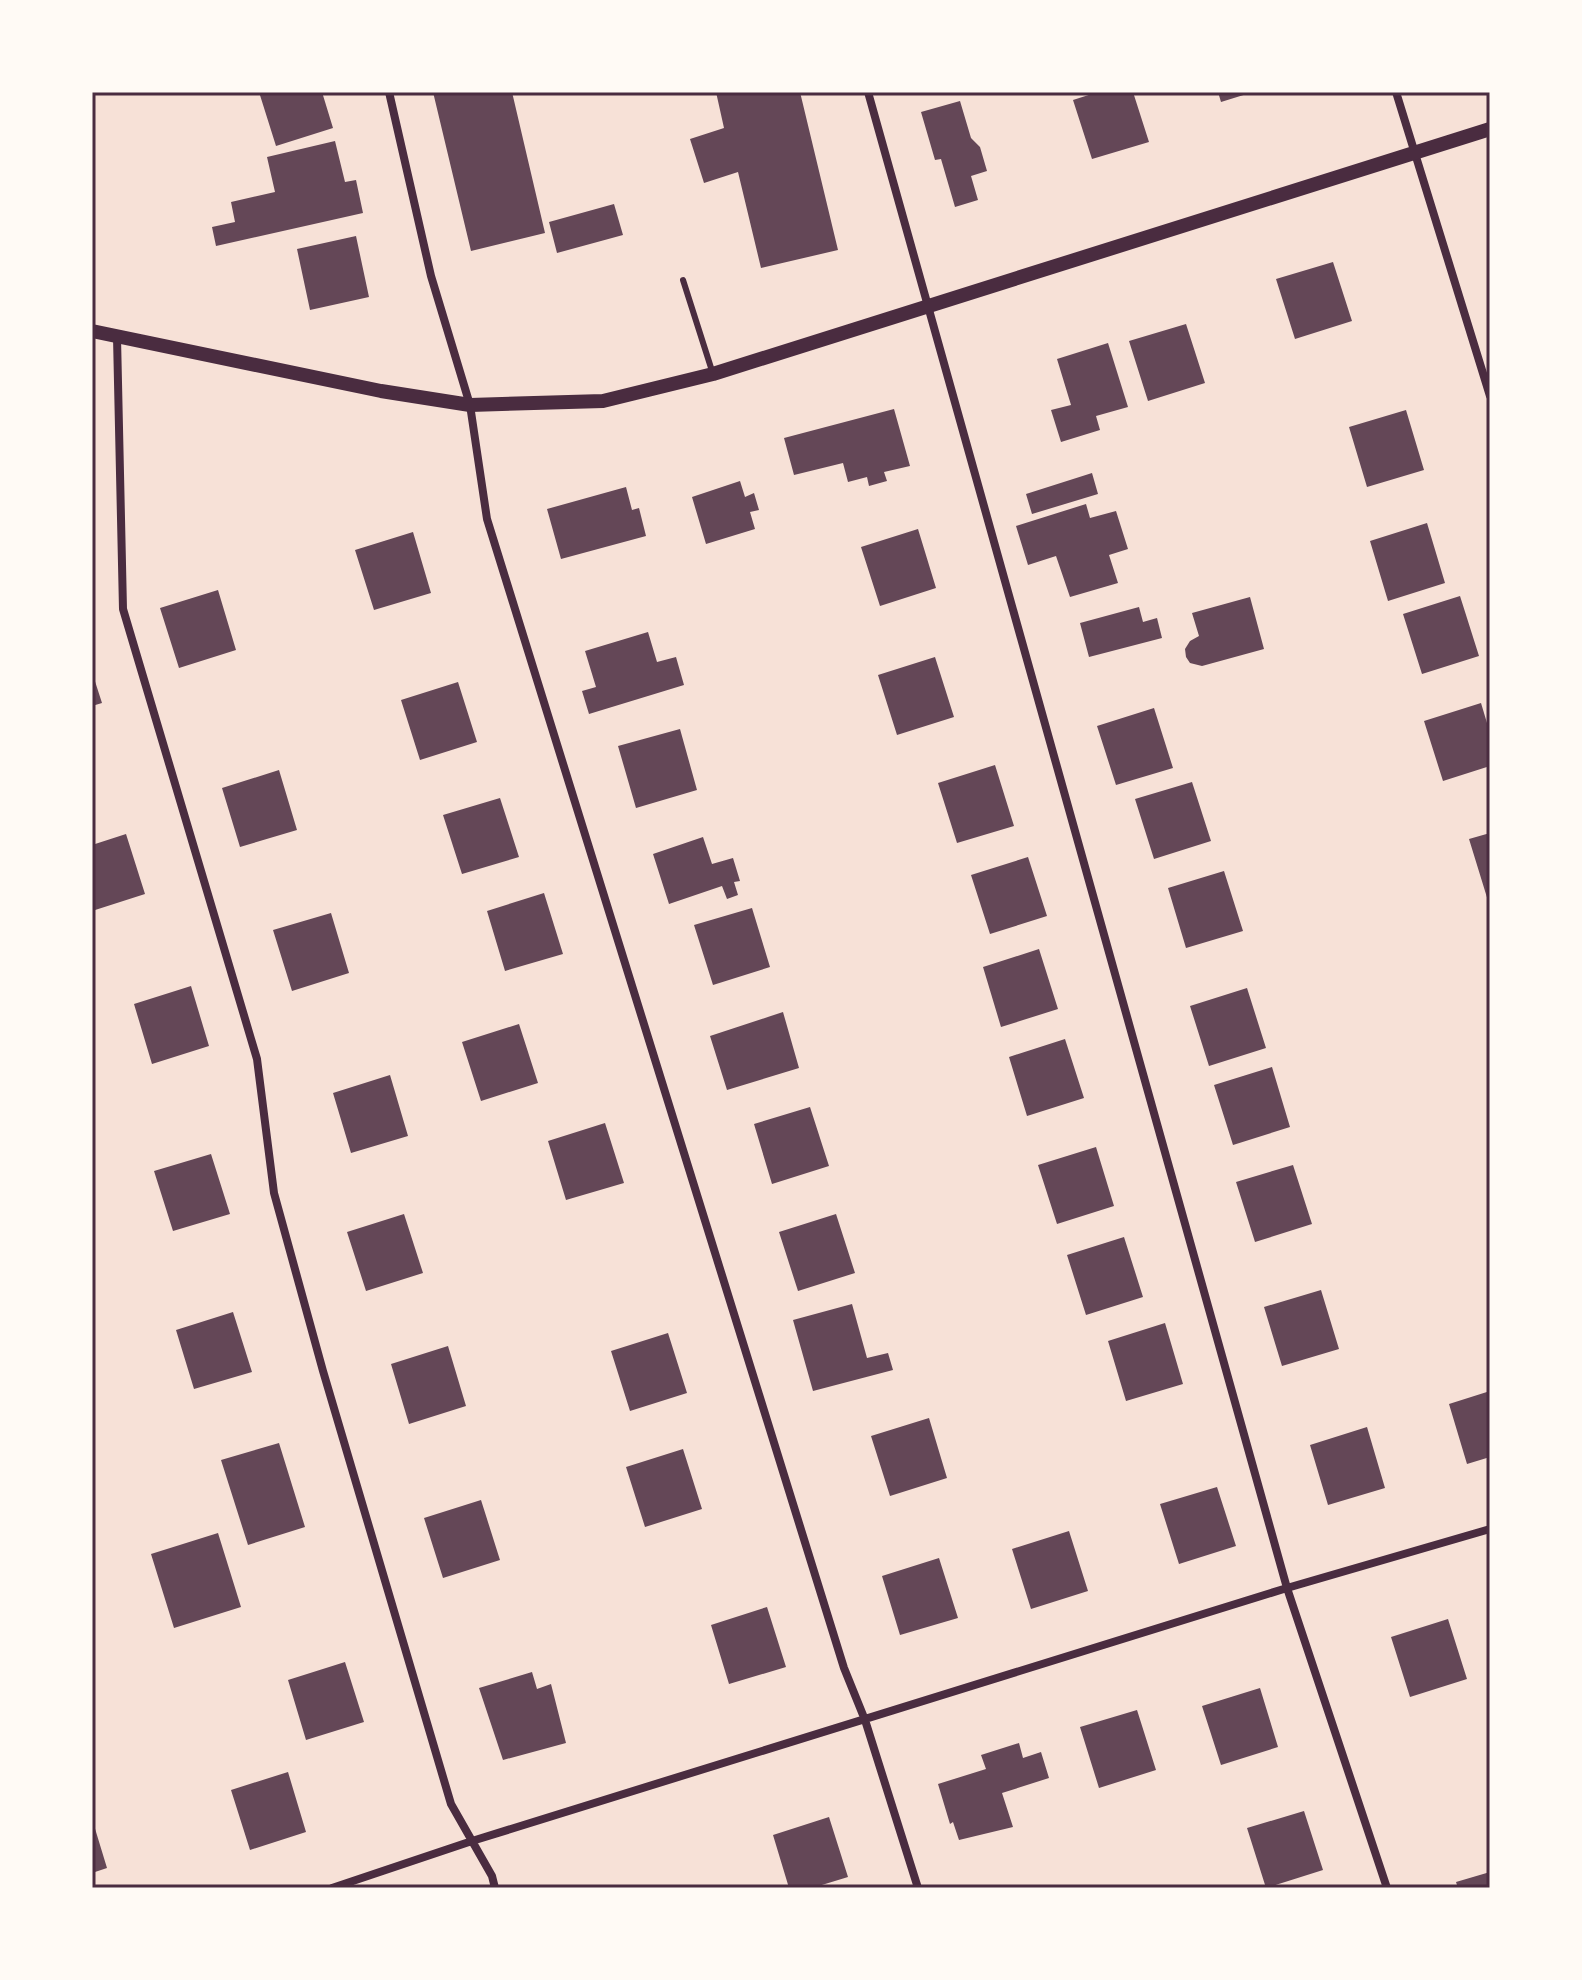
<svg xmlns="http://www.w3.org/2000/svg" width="1582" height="1980" font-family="Lora,serif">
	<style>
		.building { fill: #644757 }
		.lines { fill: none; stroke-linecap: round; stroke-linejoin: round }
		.service { stroke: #4a2c40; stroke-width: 6 }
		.minor { stroke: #4a2c40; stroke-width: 8 }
		.tertiary { stroke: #4a2c40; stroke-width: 14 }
		.neatline { fill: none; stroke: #4a2c40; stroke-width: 3 }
	</style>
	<rect width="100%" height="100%" fill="#f7e1d7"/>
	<!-- building -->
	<path class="building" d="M259,92H322L333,128L276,146Z
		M433,92H512L545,233L471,251Z
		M716,92H800L838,250L761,268L738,172L704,183L690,139L724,128Z
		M1098,92H1133L1149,142L1092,159L1073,100Z
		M1218,92H1250V93L1221,102Z
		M960,101L971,138L980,147L987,171L971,176L978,200L955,207L941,159L935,160L921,112Z
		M335,141L345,182L356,180L363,213L216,246L212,227L235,222L231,202L275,192L267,157Z
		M614,204L623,235L557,253L549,222Z
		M356,236L369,297L310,310L297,249Z
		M1333,262L1352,321L1295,339L1276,279Z
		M1186,324L1205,383L1148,401L1129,341Z
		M1108,343L1128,407L1096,416L1100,430L1061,442L1051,410L1071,405L1057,359Z
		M894,409L910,466L884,472L887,481L869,486L867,477L848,482L843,463L794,475L784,438Z
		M1406,410L1424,470L1367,487L1349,427Z
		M1092,473L1098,494L1032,514L1026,494Z
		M740,481L745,497L754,493L759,510L750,512L755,529L706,544L692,497Z
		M626,487L632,510L639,508L646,536L561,559L547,509Z
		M1086,504L1090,518L1116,511L1128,549L1109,555L1118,583L1070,597L1056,556L1028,565L1016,526Z
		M1427,523L1445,583L1388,601L1370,541Z
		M918,529L936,588L880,606L861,547Z
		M413,532L431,593L374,610L355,550Z
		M218,590L236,650L179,668L160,608Z
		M1460,596L1479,656L1422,674L1403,614Z
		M1250,597L1264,649L1202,666L1190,663L1186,657L1185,649L1190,641L1199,636L1192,613Z
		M1139,607L1143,622L1157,618L1162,638L1089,657L1080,623Z
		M648,632L657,662L676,657L684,685L589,714L582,691L596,687L585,651Z
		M935,657L954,717L897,735L878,675Z
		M92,672L102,703L92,706Z
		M458,682L477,742L420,760L401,700Z
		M1481,703L1490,733V766L1443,781L1424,721Z
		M1154,708L1173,768L1116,785L1097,726Z
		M680,729L697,790L636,808L618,746Z
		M995,765L1014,826L957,843L938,783Z
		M279,770L297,830L240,847L222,788Z
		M1192,782L1211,841L1154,859L1135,799Z
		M500,798L519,857L462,874L443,815Z
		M1490,833V904H1489L1469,839Z
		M126,834L145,894L92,911V845Z
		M703,837L712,864L733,858L740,881L734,882L738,895L727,899L722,886L669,904L653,854Z
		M1028,857L1047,916L990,934L971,875Z
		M1224,871L1243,931L1186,948L1168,888Z
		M544,893L563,954L505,971L487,911Z
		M752,908L770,967L713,985L694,925Z
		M331,913L349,973L292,991L273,930Z
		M1039,949L1058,1009L1001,1027L983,967Z
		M191,986L209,1046L152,1064L134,1004Z
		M1247,988L1266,1048L1209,1066L1190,1006Z
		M783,1012L799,1068L727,1090L710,1036Z
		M519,1024L538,1083L481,1101L462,1042Z
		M1065,1039L1084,1098L1027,1116L1009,1057Z
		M1272,1067L1290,1127L1233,1145L1214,1085Z
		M390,1075L408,1136L351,1153L333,1093Z
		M810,1107L829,1166L772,1184L754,1124Z
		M605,1123L624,1183L566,1200L548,1141Z
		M1096,1147L1114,1206L1057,1224L1038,1165Z
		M211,1154L230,1214L173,1231L154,1171Z
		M1293,1165L1312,1224L1255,1242L1236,1182Z
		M404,1214L423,1273L366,1291L347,1232Z
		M836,1214L855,1273L798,1291L779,1232Z
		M1124,1237L1143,1297L1086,1315L1067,1255Z
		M1321,1290L1339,1349L1282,1366L1264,1307Z
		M852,1304L867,1358L888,1353L893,1370L813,1391L793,1320Z
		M233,1312L252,1372L194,1389L176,1330Z
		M1165,1323L1183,1384L1126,1401L1108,1341Z
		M668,1333L687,1393L630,1411L611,1351Z
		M448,1346L466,1406L409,1424L391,1364Z
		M1490,1391V1457L1467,1464L1449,1404Z
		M929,1418L947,1478L890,1496L871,1436Z
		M1367,1427L1385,1488L1328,1505L1310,1445Z
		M279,1443L305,1527L248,1545L221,1460Z
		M683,1449L702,1509L645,1527L626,1467Z
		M1217,1487L1236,1546L1179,1564L1160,1504Z
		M481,1500L500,1560L443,1578L424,1518Z
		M1069,1531L1088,1591L1031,1609L1012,1549Z
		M218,1533L241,1607L174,1628L151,1554Z
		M939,1558L958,1618L900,1635L882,1576Z
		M767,1607L786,1667L729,1684L711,1625Z
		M1448,1619L1467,1679L1410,1697L1391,1637Z
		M345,1662L364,1722L306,1740L288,1680Z
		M532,1672L537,1689L551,1684L566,1743L503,1760L479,1688Z
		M1260,1688L1278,1747L1221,1765L1202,1706Z
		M1137,1710L1156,1770L1099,1788L1080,1727Z
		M1019,1743L1023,1758L1041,1752L1049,1778L1002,1793L1013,1827L959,1840L953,1822L950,1824L938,1784L986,1769L981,1755Z
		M288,1772L306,1832L250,1850L231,1790Z
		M1304,1811L1323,1870L1266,1888L1247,1828Z
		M829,1817L848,1877L812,1888H789L773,1835Z
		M93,1822L107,1868L92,1873V1823Z
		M1490,1872V1888H1458L1456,1882Z"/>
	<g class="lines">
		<!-- service -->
		<path class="service" d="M683,280L713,374"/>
		<!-- minor -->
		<path class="minor" d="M389,92L431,276L470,405L487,519L844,1668L865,1720L918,1888
			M868,92L1287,1588L1387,1888
			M1396,92L1490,396
			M117,337L123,609L257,1059L274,1193L323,1371L451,1804L492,1876L495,1888
			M332,1888L472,1841L1287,1588L1490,1529"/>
		<!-- tertiary -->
		<path class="tertiary" d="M92,331L381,391L470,405L603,401L713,374L1490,129"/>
	</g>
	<!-- border -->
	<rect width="1582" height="1980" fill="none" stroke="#fffaf5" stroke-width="188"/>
	<rect x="94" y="94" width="1394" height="1792" class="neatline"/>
</svg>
